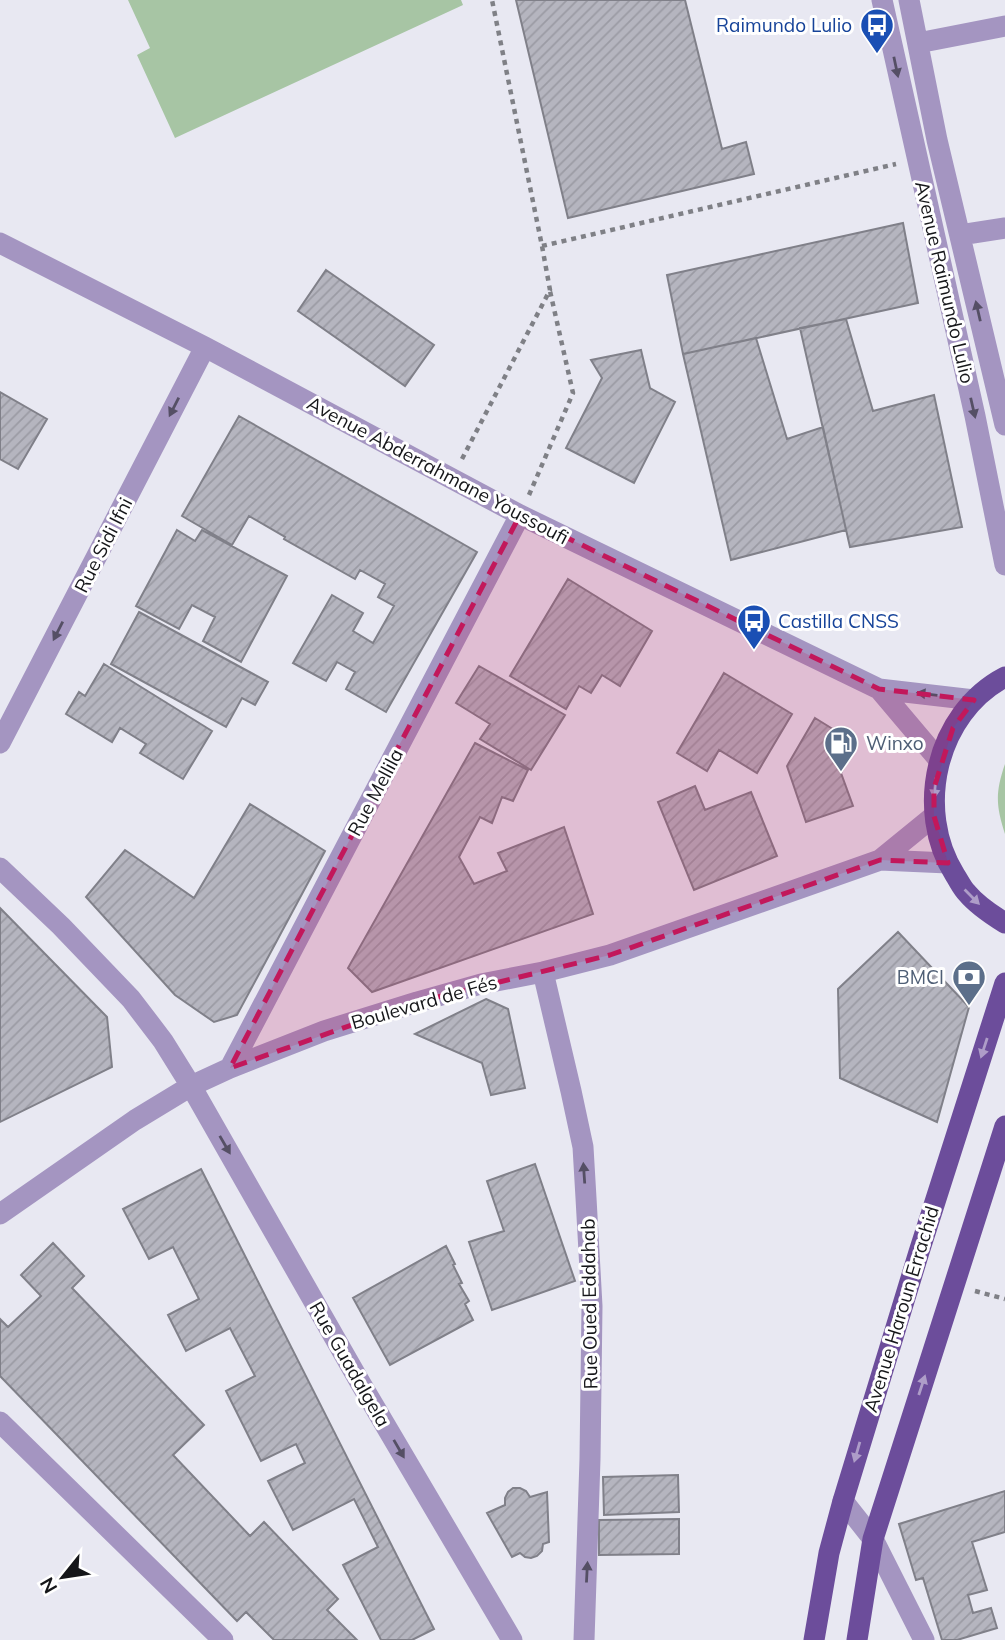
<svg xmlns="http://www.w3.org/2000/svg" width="1005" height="1640" font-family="Mulish,sans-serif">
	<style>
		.grass { fill: #a7c5a4 }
		.building { fill: url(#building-hatch); stroke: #808089; stroke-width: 2 }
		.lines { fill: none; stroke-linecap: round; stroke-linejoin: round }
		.path { stroke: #7f8086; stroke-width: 4.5; stroke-dasharray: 5 5; stroke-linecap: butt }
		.minor { stroke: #a495c1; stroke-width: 21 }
		.major { stroke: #6c4d9b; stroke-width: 21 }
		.oneway { fill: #554f65 }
		.oneway2 { fill: #ae9dc8 }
		.marked { fill: #c2185b; fill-opacity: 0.2; stroke: #c2185b; stroke-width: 5; stroke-dasharray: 14 9; stroke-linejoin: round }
		.labels { text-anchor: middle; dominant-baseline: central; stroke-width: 6; stroke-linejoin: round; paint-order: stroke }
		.transit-label { font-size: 19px; fill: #164399; stroke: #fff; text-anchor: end }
		.street-label { font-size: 19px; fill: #151619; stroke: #fff }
		.service-label { font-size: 19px; fill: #4e5e75; stroke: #fff; text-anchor: start }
	</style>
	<defs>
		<pattern id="building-hatch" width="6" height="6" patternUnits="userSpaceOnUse" patternTransform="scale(1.75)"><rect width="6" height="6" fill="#b5b5bf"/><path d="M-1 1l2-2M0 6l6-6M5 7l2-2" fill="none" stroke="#9b9ba4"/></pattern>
	</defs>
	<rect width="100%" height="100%" fill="#e8e8f2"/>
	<!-- grass -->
	<path class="grass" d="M128,0H461L463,5L175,138L137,55L150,48Z
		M1005,764V834C996,806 995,793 1005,764Z"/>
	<!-- building -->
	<path class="building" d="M516,0H685L722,149L746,142L754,174L568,218Z
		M903,223L918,303L683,354L667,275Z
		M326,270L434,345L405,386L298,311Z
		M846,319L873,411L934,395L962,527L850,547L800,328Z
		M756,338L787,439L823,427L846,530L731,560L683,354Z
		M641,350L650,388L675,402L634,483L566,448L602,378L591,360Z
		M0,392L47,419L18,469L0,459Z
		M239,416L477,552L386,712L346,689L355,672L337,662L326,681L293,663L332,595L363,613L353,631L373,643L394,606L378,597L385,584L360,570L355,579L284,539L285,537L249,516L232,545L182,516Z
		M177,530L195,541L202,530L287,576L241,662L203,641L215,617L192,605L179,629L136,606Z
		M568,579L652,631L620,686L602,675L591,693L579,686L566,709L510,676Z
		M139,612L268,682L255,705L242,698L226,727L111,664Z
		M104,664L212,731L183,779L140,753L146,744L120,728L112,742L66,714L79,692L85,696Z
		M479,666L565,715L531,770L480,739L490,724L456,703Z
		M724,673L792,714L757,773L719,750L707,771L677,753Z
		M815,718L857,744L841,773L853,806L806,822L787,766Z
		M475,743L528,770L513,801L502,797L492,823L480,817L459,857L474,884L507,871L498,853L564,827L593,914L372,992L348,968Z
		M695,786L705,810L751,792L777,856L694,890L658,802Z
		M250,804L325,851L237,1015L214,1022L175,995L86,897L125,850L194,898Z
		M0,908L107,1017L112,1067L0,1122Z
		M898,932L969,1007L937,1122L840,1078L838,989Z
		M486,999L508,1009L525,1088L491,1095L482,1063L415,1034Z
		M535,1164L575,1281L492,1310L469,1242L504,1231L487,1181Z
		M201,1169L434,1629L412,1640H381L343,1565L378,1547L354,1499L293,1530L268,1481L305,1463L296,1444L261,1461L226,1391L255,1376L230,1328L186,1351L168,1315L199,1299L173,1247L149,1259L123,1209Z
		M53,1243L84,1276L72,1288L204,1425L173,1455L250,1536L264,1522L338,1599L327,1610L357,1640H274L246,1612L237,1621L0,1376V1319L8,1327L41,1296L21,1275Z
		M446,1246L455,1264L453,1265L462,1283L459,1284L469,1301L465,1304L473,1320L390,1365L353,1298Z
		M678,1475L679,1512L604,1515L603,1477Z
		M513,1488H520L526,1491L530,1497L547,1492L549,1542L543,1544L542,1551L537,1556L531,1558L525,1557L520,1553L512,1557L487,1513L505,1505V1498L508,1492Z
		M1005,1491V1532L972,1542L987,1590L968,1595L973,1613L991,1608L997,1628L957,1640H942L923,1578L916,1580L899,1524Z
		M679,1519V1554L599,1555V1520Z"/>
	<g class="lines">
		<!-- path -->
		<path class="path" d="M542,246L896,164
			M462,459L550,290L542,246L492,0
			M529,495L573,393L550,291
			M975,1291L1005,1299"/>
		<!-- minor -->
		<path class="minor" d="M882,0L975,416L1005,565
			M909,0L937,140L1005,425
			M918,43L1005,26
			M960,235L1005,228
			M0,243L205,347L520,515L879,689L939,760
			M879,689L974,700
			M0,743L205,347
			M880,860L948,863
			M0,868L61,926L131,999L163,1041L191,1086L361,1384L512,1640
			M543,972L571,1091L583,1147L586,1198L592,1306L590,1459L584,1640
			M230,1068L520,515
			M0,1214L135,1120L191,1086L230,1068L324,1031L417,1002L481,984L543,972L610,955L880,860L934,816
			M0,1422L223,1640
			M843,1501L873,1539L924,1640"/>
		<!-- major -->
		<path class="major" d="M1005,677C936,713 914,810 955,875C959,881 962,888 967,893C977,905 992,915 1005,923
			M814,1640L829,1553L843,1501L919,1252L1005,983
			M857,1640L873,1539L1005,1126"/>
	</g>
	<!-- one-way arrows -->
	<defs><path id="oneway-solid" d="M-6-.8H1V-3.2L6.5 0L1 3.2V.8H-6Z" transform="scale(1.75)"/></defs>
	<g class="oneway">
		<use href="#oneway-solid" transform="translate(896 67) rotate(78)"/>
		<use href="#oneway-solid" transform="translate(978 311) rotate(-103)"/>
		<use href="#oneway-solid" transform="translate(174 407) rotate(117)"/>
		<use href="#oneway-solid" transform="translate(973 408) rotate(77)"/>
		<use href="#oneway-solid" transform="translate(58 631) rotate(117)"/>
		<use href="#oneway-solid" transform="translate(927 694) rotate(-173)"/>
		<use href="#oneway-solid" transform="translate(225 1145) rotate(60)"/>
		<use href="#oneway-solid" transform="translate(584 1173) rotate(-94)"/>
		<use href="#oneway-solid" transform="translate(399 1449) rotate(60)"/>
		<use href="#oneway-solid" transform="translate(587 1572) rotate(-87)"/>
	</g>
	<g class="oneway2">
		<use href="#oneway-solid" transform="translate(935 788) rotate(95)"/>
		<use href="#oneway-solid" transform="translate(972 897) rotate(45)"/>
		<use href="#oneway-solid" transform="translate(984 1048) rotate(108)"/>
		<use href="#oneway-solid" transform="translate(922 1385) rotate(-72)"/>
		<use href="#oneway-solid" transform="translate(857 1452) rotate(106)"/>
	</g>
	<!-- marked area -->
	<path class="marked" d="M520,515L879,689L974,700L953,728L934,788V816L948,863L880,860L610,955L417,1002L230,1068Z"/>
	<!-- icons -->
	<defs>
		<g id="bus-pin" transform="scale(1.75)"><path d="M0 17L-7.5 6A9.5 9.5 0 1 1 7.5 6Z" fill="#1a4fb4" stroke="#fff"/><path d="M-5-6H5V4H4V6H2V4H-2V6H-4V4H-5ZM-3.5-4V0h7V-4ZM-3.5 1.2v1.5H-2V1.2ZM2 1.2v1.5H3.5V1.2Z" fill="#fff"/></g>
		<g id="fuel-pin" transform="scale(1.75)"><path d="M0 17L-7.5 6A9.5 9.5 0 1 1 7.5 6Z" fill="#5c6f8a" stroke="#fff"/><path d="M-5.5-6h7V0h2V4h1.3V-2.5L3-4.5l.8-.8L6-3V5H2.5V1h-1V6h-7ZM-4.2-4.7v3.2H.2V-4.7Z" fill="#fff"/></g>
		<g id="bank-pin" transform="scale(1.75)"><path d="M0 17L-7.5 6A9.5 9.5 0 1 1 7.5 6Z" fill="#5c6f8a" stroke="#fff"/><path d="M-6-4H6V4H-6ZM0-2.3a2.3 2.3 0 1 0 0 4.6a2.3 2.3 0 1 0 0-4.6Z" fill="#fff"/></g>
	</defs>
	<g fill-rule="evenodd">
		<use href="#bus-pin" x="877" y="25"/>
		<use href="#bus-pin" x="754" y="621"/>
		<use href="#fuel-pin" x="841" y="743"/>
		<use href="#bank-pin" x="969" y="977"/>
	</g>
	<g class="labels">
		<!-- transit labels -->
		<g class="transit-label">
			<text x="852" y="25">Raimundo Lulio</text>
			<text x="778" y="621" text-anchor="start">Castilla CNSS</text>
		</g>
		<!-- street labels -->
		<g class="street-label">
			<text transform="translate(945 282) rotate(77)">Avenue Raimundo Lulio</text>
			<text transform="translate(438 470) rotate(28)">Avenue Abderrahmane Youssoufi</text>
			<text transform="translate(103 545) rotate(-63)">Rue Sidi Ifni</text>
			<text transform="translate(375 792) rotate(-62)">Rue Mellila</text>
			<text transform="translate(424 1002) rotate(-16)">Boulevard de Fés</text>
			<text transform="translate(589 1304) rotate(-91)">Rue Oued Eddahab</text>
			<text transform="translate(901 1309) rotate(-73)">Avenue Haroun Errachid</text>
			<text transform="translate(350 1364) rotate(60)">Rue Guadalgela</text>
		</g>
		<!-- service labels -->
		<g class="service-label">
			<text x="866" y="743">Winxo</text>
			<text x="944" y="977" text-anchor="end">BMCI</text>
		</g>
	</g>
	<!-- north arrow -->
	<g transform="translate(63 1577) rotate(240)" stroke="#ffffff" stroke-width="5" paint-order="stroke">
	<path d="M0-5L12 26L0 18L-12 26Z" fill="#151619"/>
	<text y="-10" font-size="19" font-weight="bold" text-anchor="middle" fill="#151619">N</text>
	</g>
</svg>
